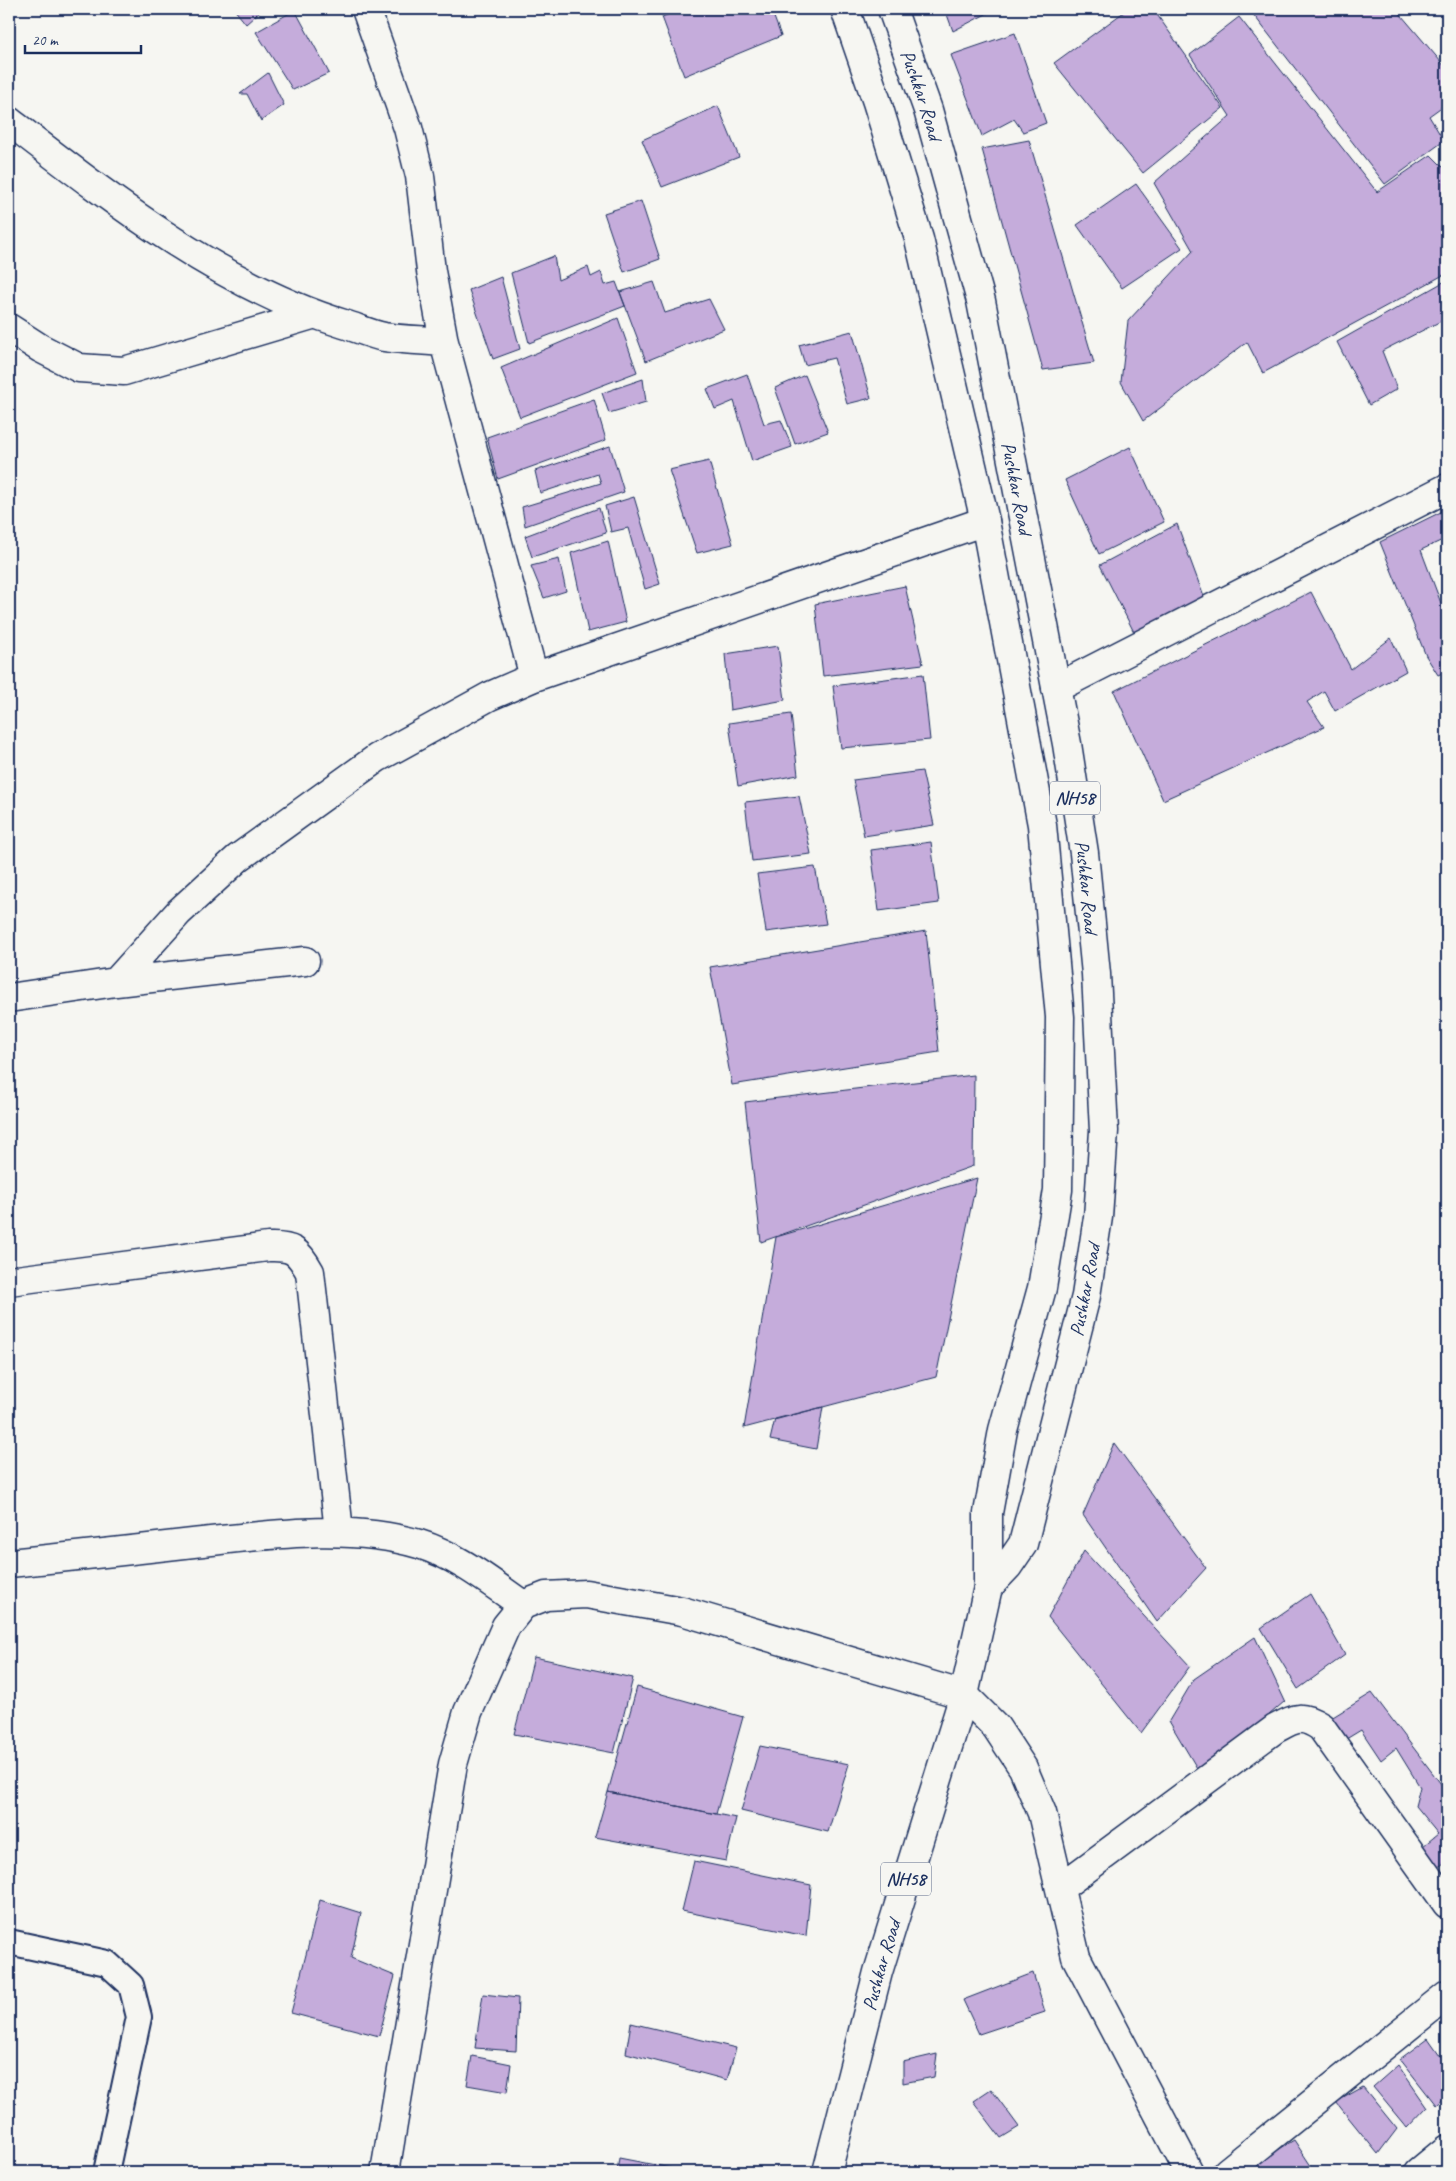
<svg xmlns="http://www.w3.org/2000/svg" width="1456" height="2181" font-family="Caveat,sans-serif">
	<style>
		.building { fill: #c5acdb; stroke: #1b2f5e }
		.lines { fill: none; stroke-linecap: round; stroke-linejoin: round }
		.service-casing { stroke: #1b2f5e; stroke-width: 28 }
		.minor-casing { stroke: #1b2f5e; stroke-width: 31 }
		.trunk-casing { stroke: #1b2f5e; stroke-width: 31 }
		.service { stroke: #f6f6f2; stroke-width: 24 }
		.minor { stroke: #f6f6f2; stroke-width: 28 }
		.trunk { stroke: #f6f6f2; stroke-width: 28 }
		.labels { text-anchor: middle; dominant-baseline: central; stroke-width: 4.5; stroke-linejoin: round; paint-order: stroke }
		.shield { fill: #f6f6f2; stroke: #5d6b8a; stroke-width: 1 }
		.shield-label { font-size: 19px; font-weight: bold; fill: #1b2f5e }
		.street-label { font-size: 20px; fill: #1b2f5e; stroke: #f6f6f2 }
	</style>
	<rect width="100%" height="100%" fill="#f6f6f2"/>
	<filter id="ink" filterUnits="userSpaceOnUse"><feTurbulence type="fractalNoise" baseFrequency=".02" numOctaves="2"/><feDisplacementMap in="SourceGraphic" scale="10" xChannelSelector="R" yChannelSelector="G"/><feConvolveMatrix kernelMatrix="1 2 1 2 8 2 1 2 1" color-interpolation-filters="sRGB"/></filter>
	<g filter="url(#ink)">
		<!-- building -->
		<path class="building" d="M234,9H263L246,24Z
			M682,9H771L781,36L684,76L662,17Z
			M945,9H986L988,13L953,31Z
			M1128,9H1153L1223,108L1143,173L1054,63Z
			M1249,9H1396L1447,69V103L1429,116L1444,141L1385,184Z
			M295,10L329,73L293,90L256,32Z
			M1239,17L1377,192L1431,155L1447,171V273L1263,373L1247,342L1143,421L1121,382L1128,321L1193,251L1154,183L1230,116L1190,55Z
			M1015,33L1046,123L1023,132L1014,119L982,136L951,55Z
			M268,73L284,105L261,121L247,94H240Z
			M718,106L739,157L662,187L642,140Z
			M1029,140L1079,312L1094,363L1043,370L982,149Z
			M1136,184L1182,248L1122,288L1077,225Z
			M641,201L660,259L624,272L604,213Z
			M554,256L558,280L588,267L591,277L601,272L605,285L616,282L625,306L529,343L511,273Z
			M501,277L520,349L493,359L469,290Z
			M1447,280V318L1382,351L1397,389L1369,405L1337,342Z
			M654,282L665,313L709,299L724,329L646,361L620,292Z
			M618,318L637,372L520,417L501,368Z
			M852,331L871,398L847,404L834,358L805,365L799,345Z
			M747,374L764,424L781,420L792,447L752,461L734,401L715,409L707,389Z
			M805,375L828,432L795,444L775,388Z
			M643,379L646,402L609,413L602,393Z
			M594,399L606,440L498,479L487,437Z
			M610,446L624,492L525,526L522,507L601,483L598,474L540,493L535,471Z
			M1130,447L1164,522L1099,554L1065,480Z
			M709,461L733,544L697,553L669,470Z
			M634,497L660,584L645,589L628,528L611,532L605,506Z
			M599,508L606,533L532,557L525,536Z
			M1447,509V538L1421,550L1447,619V671L1438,675L1426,656L1380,542Z
			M1177,524L1207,605L1139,642L1100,565Z
			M608,541L626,622L588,632L571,553Z
			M559,559L566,591L544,598L531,566Z
			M905,586L923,664L823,676L815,604Z
			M1311,592L1351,669L1391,638L1406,671L1335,711L1324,691L1307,702L1324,727L1163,800L1114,691Z
			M778,646L785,700L730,710L725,654Z
			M923,674L930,740L841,748L833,686Z
			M791,714L798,775L738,786L729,723Z
			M922,771L934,825L864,836L853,780Z
			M799,796L811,854L752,861L745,802Z
			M931,842L939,903L879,911L871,850Z
			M815,867L826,924L766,932L757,874Z
			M926,931L939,1052L732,1085L710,967Z
			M974,1075L973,1166L761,1242L745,1102Z
			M977,1178L936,1377L744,1428L776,1237Z
			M823,1407L816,1449L770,1440L775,1419Z
			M1114,1443L1206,1568L1157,1622L1083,1515Z
			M1084,1551L1190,1666L1141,1733L1048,1617Z
			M1310,1594L1345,1655L1298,1689L1261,1628Z
			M1255,1637L1285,1701L1201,1775L1169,1721L1194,1679Z
			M534,1657L633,1678L614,1753L514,1734Z
			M637,1687L743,1717L716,1814L608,1792Z
			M1372,1693L1447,1792V1861L1431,1872L1418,1850L1438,1834L1415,1806L1420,1787L1396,1748L1381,1760L1361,1730L1338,1744L1323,1723Z
			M760,1746L849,1764L828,1832L741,1811Z
			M608,1792L736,1818L726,1861L595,1837Z
			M694,1861L811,1885L806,1936L682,1911Z
			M320,1900L361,1913L351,1958L395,1976L379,2036L291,2013Z
			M1033,1973L1045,2012L979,2034L963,2000Z
			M483,1994L518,1998L516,2051L475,2048Z
			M631,2023L736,2048L727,2080L626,2053Z
			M1428,2038L1447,2065V2095L1436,2105L1400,2059Z
			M937,2054L934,2077L903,2083V2062Z
			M472,2056L511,2064L507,2092L467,2085Z
			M1398,2065L1427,2107L1407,2128L1373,2087Z
			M1363,2087L1397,2129L1378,2154L1336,2102Z
			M991,2089L1019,2127L1001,2138L973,2101Z
			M1294,2140L1315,2172H1242Z
			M619,2158L671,2168L670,2172H617Z"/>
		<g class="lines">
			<!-- service casing -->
			<g class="service-casing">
				<path id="service" d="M9,1942L107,1963L131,1985L139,2017L106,2172"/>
			</g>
			<!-- minor casing -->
			<g class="minor-casing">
				<path id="minor" d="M366,9L408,128L420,176L431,271L444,342L534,677
					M9,121C109,198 222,287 344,324C357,328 370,334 384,337C403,340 424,340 444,342
					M9,328L40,348L79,368L124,371L312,315
					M1056,688L1447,488
					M116,982L179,912L238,858L377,758L490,696L534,677L985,521
					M9,998L116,982L305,961
					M9,1281L268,1247C292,1246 298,1250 310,1272L339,1531
					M9,1563C70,1557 132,1550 193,1543C268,1535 346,1523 419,1544C458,1556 490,1582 523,1605
					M1060,1888L1275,1729C1296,1718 1300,1714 1321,1727L1447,1904
					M385,2172L453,1764L468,1712L506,1626L523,1605L546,1596L586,1594L682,1611L964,1695L996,1727L1023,1768L1042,1813L1076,1957L1189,2172
					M1227,2172L1447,1995
					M1419,2172L1447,2149"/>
			</g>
			<!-- trunk casing -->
			<g class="trunk-casing">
				<g id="trunk">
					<path id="s1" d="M892,9L928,110L981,301L1067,744L1084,853L1096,974L1104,1131L1098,1217L1086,1296L1023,1544L1008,1566L988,1587"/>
					<path id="s2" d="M827,2172L878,1972L964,1695L988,1587V1513L1003,1430L1042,1288L1058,1190L1060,1017L1042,825L985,521L919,239L877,102L845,9"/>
				</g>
			</g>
			<!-- service -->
			<use href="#service" class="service"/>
			<!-- minor -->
			<use href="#minor" class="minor"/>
			<!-- trunk -->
			<use href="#trunk" class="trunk"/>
		</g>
	</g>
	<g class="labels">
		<!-- shield labels -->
		<g class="shield">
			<rect x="1050" y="781.5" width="50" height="33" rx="4"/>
			<rect x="881" y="1862.5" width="50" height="33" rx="4"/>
		</g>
		<g class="shield-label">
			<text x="1075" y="798">NH58</text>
			<text x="906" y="1879">NH58</text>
		</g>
		<!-- street labels -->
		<g class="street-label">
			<text stroke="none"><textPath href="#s1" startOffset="91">Pushkar Road</textPath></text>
			<text stroke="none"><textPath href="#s1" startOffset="496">Pushkar Road</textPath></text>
			<text stroke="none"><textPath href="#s1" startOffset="901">Pushkar Road</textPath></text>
			<text transform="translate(1085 1290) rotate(-79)">Pushkar Road</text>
			<text stroke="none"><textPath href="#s2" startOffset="214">Pushkar Road</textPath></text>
		</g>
	</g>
	<!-- margin -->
	<rect width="1456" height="2181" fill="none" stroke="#f6f6f2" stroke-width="30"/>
	<rect x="15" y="15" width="1426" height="2151" fill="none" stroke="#1b2f5e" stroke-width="2" filter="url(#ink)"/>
	<!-- scale -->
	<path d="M25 45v8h116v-8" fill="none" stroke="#1b2f5e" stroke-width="2.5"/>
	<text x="32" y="45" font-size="15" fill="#1b2f5e" stroke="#f6f6f2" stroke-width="4" paint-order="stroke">20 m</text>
</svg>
